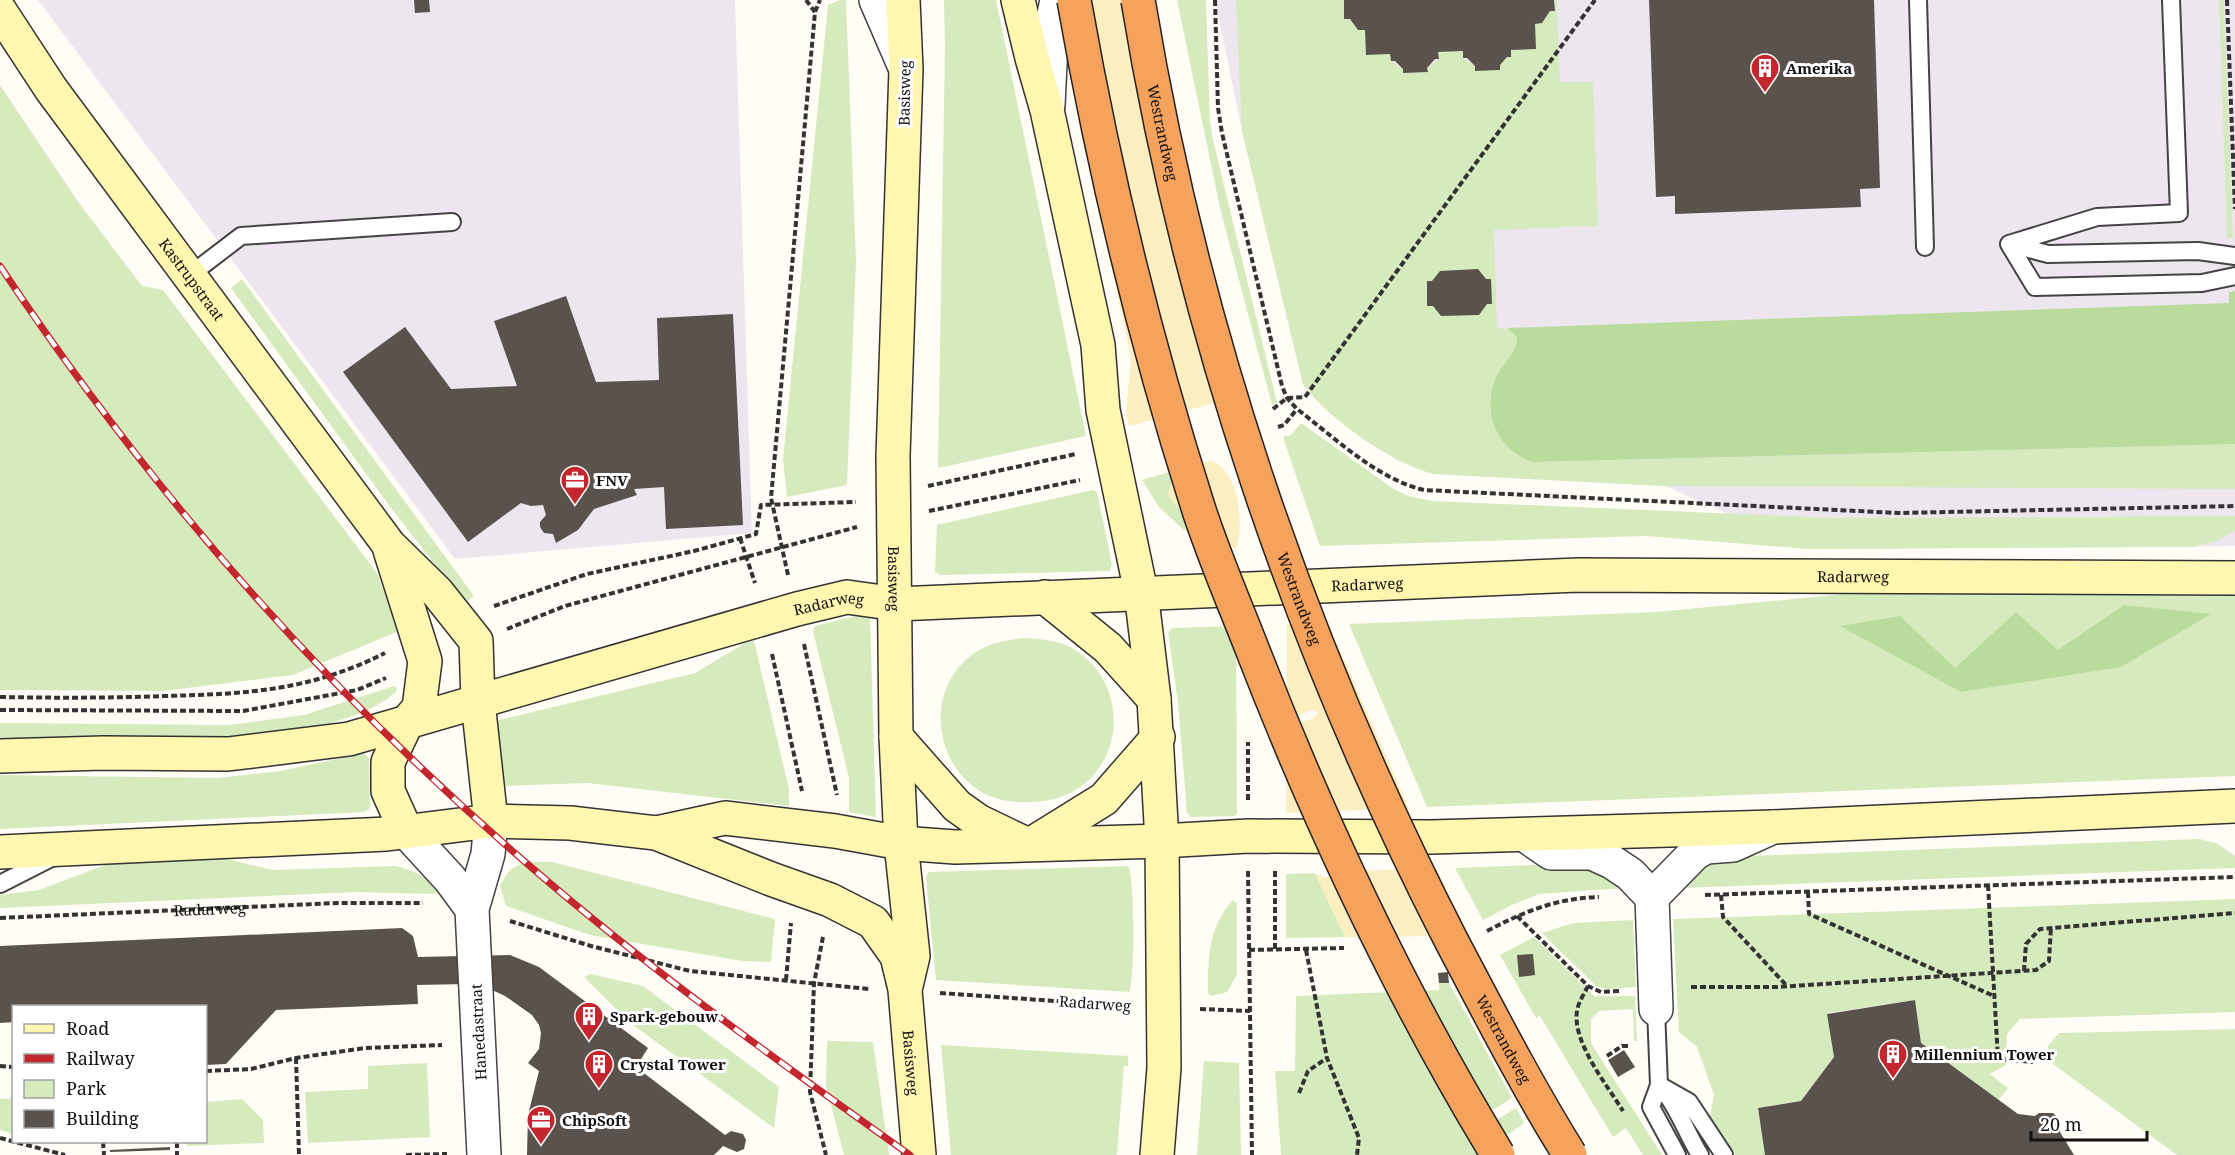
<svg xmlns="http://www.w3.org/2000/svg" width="2235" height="1155" font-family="'Noto Serif',serif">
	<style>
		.industrial { fill: #eee6ef }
		.green { fill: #d5ebbd }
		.forest { fill: #b9dc9c }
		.sand { fill: #fbeec1 }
		.pier { fill: #fffdf5 }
		.building { fill: #5a524d }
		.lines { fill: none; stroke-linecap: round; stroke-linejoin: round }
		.lane-casing { stroke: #444; stroke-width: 20 }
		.street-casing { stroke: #444; stroke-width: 36 }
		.secondary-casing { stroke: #333; stroke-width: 36 }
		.path { stroke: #333; stroke-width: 4; stroke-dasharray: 6 3; stroke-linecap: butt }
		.lane { stroke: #fff; stroke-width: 16 }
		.street { stroke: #fff; stroke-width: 33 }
		.secondary { stroke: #fff6b0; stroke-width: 33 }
		.rail-casing { stroke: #c4262e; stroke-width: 7 }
		.rail { stroke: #fff; stroke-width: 4.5; stroke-dasharray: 14; stroke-linecap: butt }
		.highway-bridge-casing { stroke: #222; stroke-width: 36; stroke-linecap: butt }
		.highway-bridge { stroke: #f5a25d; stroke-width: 33 }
		.labels { text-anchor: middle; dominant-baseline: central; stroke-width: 6; stroke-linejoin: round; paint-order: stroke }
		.poi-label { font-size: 15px; font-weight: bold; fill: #111; stroke: #fff; text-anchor: start }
		.street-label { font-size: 15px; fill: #111; stroke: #fff }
	</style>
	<rect width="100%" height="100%" fill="#fffdf5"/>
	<!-- industrial -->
	<path class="industrial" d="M38,0H735L752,533L455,559Z
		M1215,0H2235V546L1809,549L1665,486L1434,474L1398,461L1329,412L1303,384L1242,131Z"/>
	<!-- green -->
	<path class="green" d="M840,0H846L856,262L847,485L787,497L783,459L828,5Z
		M944,0H996L1086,436L938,468L945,46Z
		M1177,0H1206L1210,121L1213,140L1277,403L1272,405L1220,208Z
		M1236,0H1344L1345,19H1350L1358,30H1365L1366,55L1390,54L1391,61L1403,69V73L1427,72V68L1439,59L1438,52L1463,51V58L1475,66V71L1500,65L1535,24L1542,23L1550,11H1555L1554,0H1557L1560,82H1593L1598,226L1494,230L1497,327L1513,331C1519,340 1518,345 1512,354L1546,462L2235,444V489L1665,486L1434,474C1393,464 1328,419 1303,384L1242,131Z
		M2219,0H2224L2233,238H2227Z
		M0,85L79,203L142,286L163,290L377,573L399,631L293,675L163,691L0,690Z
		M242,279L474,596L465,603L391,508L231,288Z
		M1301,423L1392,488L1408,496L1432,501L1836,518L2235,516V531L2217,541L2193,547L1809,549L1645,536L1320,546L1283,437L1291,435Z
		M1197,464L1171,500L1186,515L1188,528L1184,530L1159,507L1142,480Z
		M1093,490L1097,492L1112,564L1110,571L940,575L935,572L937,525Z
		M1866,592H2235V776L1427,807L1349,624L1656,612Z
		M864,614L870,617L876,817L849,812V778L813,631L815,626Z
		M1233,626L1236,628L1237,813L1235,816L1191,817L1187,813L1178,703L1168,632L1172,628Z
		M1024,638C1040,639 1057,640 1072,648C1128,680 1128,764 1070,793C1054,801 1034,803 1017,802C944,799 914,703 969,657C984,644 1005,640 1024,638Z
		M754,641L789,789V806L588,783L502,786L495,721L695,673L745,643Z
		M394,686L397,688L396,692C323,756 98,739 0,738V723L230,725L304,715Z
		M364,753L369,758L370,808L365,812L0,829V775L218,778L281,771Z
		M2200,839L2218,844L2235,856V868L1681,888L1692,871L1722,857Z
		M218,857L273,870L395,866C411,870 429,876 437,891L435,894L355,892L0,908V895L39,890L116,861Z
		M552,862L775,919L771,962L742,961L590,935L506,906L500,886C511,861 527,861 552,862Z
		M1579,863L1603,869L1624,888L1539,894L1512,905L1483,920L1455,868Z
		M1128,866C1135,876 1135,981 1129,992L936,980L926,877L929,872Z
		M1315,873L1345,937L1286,938V874Z
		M2235,899V1012L2020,1019L2007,1034L2006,1065L1990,1074L2008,1088L1999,1100L1921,1043L1915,1000L1828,1013L1834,1057L1801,1101L1758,1108L1765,1155H1735L1710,1117L1714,1095L1697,1047L1679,1032L1673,919Z
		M1233,900L1237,903V974L1227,992L1211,996L1208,993C1208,959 1208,927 1233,900Z
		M1633,920L1636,987L1606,989L1596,986L1542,933L1573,923Z
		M1534,937L1594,996H1635L1637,1041H1634L1633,1009L1599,1011L1591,1019V1043L1662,1155H1643L1626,1128L1613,1137L1540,1016L1536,1018L1500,955Z
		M591,974L643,986L779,1087L774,1128L629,1022L584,977Z
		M1439,983H1449L1512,1098L1488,1113L1495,1121L1516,1108L1526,1126L1504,1155H1281L1275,1071H1295L1296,996L1439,990Z
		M2235,1029V1155H2177L2053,1064L2048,1056V1046L2059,1033Z
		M827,1041L873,1042L889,1155H844L826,1086Z
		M941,1045L1128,1056V1066H1124L1117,1155H951Z
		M1204,1061L1239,1063L1241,1155H1197Z
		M427,1063L430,1137L308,1143L305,1092L368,1089V1066Z
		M13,1098H14L13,1134L0,1130V1099Z
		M242,1099L263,1120L264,1143L187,1146V1142H206V1102Z"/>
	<!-- forest -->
	<path class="forest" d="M2235,291V444L1533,462C1498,451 1481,413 1496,378C1502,364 1517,354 1517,337L1507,328L2229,303V292Z
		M2124,605L2211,614L2121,667L1961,692L1840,626L1900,616L1955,668L2016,612L2058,650Z"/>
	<!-- sand -->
	<path class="sand" d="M1070,0H1147L1237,397L1129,426L1126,413L1131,358L1075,91Z
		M1209,461C1238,464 1245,527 1236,548L1218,545L1184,530L1188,527C1186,511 1173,507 1168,493C1172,476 1194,465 1209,461Z
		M1328,623L1409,808L1286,813L1287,727L1314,718L1317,713L1314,709L1287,718V624Z
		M1436,868L1466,930L1442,936L1345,937L1315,873L1327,878L1336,872Z"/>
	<!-- pier -->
	<path class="pier" d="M1524,1123H1535L1562,1155H1501L1503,1138Z"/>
	<!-- building -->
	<path class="building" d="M414,0H429L430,12L415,13Z
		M1344,0H1554L1555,11H1550L1542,23L1535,24L1536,49L1511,50V57H1507L1500,65V70L1475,71V66L1467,58H1463V51L1438,52L1439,59H1435L1427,68L1428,72L1403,73V69L1395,61H1391L1390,54L1366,55L1365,30H1358L1350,19H1344Z
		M1649,0H1874L1880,188L1860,189L1861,207L1675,214V196L1656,197Z
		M1478,269L1486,279H1491L1492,304H1487L1479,315L1441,316L1433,306H1427V281H1432L1440,271Z
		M566,296L596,382L659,380L657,318L733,314L743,525L666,529L664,487L634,489L637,495L594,509L578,530L556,543L553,534L544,533L540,527V522L546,515L543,505L531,506L521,503L468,542L343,372L405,327L451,389L517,386L494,321Z
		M402,928L413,936L418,957L510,955L539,967L648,1048L636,1067L725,1135L731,1131L743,1134L746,1140L744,1149L737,1152L723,1146L714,1155H527L528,1115L539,1071L528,1063L539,1049L541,1033L539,1025L532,1015L505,996L490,989L467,984L417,985L418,1004L276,1010L226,1064L206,1065V1006H14V1022L0,1023V946Z
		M1533,954L1535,975L1519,977L1517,955Z
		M1448,972L1449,983H1439L1438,973Z
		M1915,1000L1921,1043L2018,1114L2035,1116L2039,1113H2053L2059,1119L2060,1132L2074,1155H1765L1758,1108L1801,1101L1834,1057L1827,1014Z
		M1624,1050L1635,1067L1618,1077L1608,1060Z
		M170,1147V1150L110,1152V1150Z"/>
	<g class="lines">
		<!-- lane casing -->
		<g class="lane-casing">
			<path id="lane" d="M1918,0L1925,247
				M2009,244L2097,217L2179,213L2171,0
				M2009,244L2035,287L2202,283L2235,276
				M2010,244L2048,254L2198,251L2235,256
				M190,275L241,236L452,222
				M0,884L53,857
				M1656,1009L1659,1085L1651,1107L1677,1155
				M1659,1085L1689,1102L1724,1155
				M1664,1091C1679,1110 1687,1134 1700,1155"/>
		</g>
		<!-- street casing -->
		<g class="street-casing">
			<path id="street" d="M876,0L905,67
				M1048,105L1052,24L1057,0
				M406,831L450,879L472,909
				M1525,835L1551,853H1592L1612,862L1630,874L1652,897
				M1652,897L1695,853L1706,847L1733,845L1773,827
				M1652,897L1656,1009
				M484,1155L472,909L488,854L491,821"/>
		</g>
		<!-- secondary casing -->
		<g class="secondary-casing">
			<g id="secondary">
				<path id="s2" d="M903,0L906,69L893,456L896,737L901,843L913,956L905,990L919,1155"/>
				<path d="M1018,0L1032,58L1047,110L1098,345L1103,410L1141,592L1154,699L1162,841L1164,1068L1157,1155"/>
				<path id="s3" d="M0,11L51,89L389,545L437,592L476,641L478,702L491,821"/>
				<path d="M390,550L425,661L419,708L407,722L388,762V791L406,831"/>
				<path d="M1045,597L1108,648L1154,699"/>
				<path d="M896,737L957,806L978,821L1024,843"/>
				<path id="s4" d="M0,756L103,753L228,754L349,739L797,609L847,597L897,604L1578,575L2235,578"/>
				<path d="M656,833L725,818L835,831L901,843L955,847L1162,841L1248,836L1431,837L1773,827L2235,806"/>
				<path d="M1033,843L1104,799L1158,737"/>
				<path d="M0,852L387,834L491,821L570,823L656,833L771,879L830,900L873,922L897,956L904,985"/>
			</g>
		</g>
		<!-- path -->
		<g class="path">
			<path d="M806,0L815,12"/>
			<path d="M1215,0L1218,108L1222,133L1282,386L1287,398L1297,409C1335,438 1377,479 1424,490L1899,513L2235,506"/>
			<path d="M2227,0L2235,209"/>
			<path d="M1273,409L1287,398L1305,397L1595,0"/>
			<path d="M1278,427L1284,425L1297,409"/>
			<path d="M928,486L1076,454"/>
			<path d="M929,511L1080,480"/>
			<path d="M740,538L755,583"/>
			<path d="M788,575L771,498L815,12L820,0"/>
			<path d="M494,606L587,574L694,551L756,534L761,505L856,502"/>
			<path d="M507,629L565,606L857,527"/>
			<path d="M804,644L837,795"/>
			<path d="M772,654L802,791"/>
			<path d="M0,697C55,698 109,698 164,696C246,694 310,691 385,653"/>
			<path d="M0,710L243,711L357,690L386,678"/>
			<path d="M1248,800V742"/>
			<path d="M1248,871L1252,1155"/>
			<path d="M1275,871V950"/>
			<path d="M1988,885L1998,1059L2033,1062"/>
			<path d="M1808,892L1809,914L1994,996"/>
			<path d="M1705,895L2235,877"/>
			<path d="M1721,895L1723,917L1787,986"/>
			<path d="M1517,916L1588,986L1601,992L1620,991"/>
			<path id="s1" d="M0,918L337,903H423"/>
			<path d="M510,921L591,946L690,971L869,989"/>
			<path d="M1487,931C1523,912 1557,898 1599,897"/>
			<path d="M823,937L814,983L810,1092L826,1155"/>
			<path d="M1249,950L1344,948"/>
			<path d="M1306,950L1327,1058L1359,1138L1357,1155"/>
			<path d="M2024,971L2026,944L2040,929L2235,913"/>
			<path d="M786,980L791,923"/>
			<path d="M1588,986C1584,994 1578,1003 1577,1011C1572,1042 1607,1085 1623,1111"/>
			<path d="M1691,987H1777L2036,970L2049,961L2051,927"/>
			<path d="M940,993L1127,1006"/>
			<path d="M1200,1009L1250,1011"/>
			<path d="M1607,1056L1622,1046H1630"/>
			<path d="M296,1058L299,1155"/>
			<path d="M0,1066L14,1067"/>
			<path d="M206,1071L251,1069L296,1058L365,1048L442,1045"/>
			<path d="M1299,1093L1308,1071L1327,1058"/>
			<path d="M0,1138L65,1155"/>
			<path d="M103,1142L104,1155"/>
			<path d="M177,1142V1155"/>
			<path d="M406,1155L447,1154"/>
		</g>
		<!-- lane -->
		<use href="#lane" class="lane"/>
		<!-- street -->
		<use href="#street" class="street"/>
		<!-- secondary -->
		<use href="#secondary" class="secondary"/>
		<!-- rail casing -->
		<g class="rail-casing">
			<path id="rail" d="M0,266C148,489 327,692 531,867C651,971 781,1063 910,1155"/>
		</g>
		<!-- rail -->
		<use href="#rail" class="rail"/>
		<!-- highway-bridge casing -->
		<g class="highway-bridge-casing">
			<g id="highway-bridge">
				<path d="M1074,0C1104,171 1145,341 1198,507C1213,554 1233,600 1251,646C1319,822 1400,994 1498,1155"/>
				<path id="s5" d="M1138,0C1192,328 1300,647 1452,942C1490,1014 1527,1086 1570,1155"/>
			</g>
		</g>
		<!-- highway-bridge -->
		<use href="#highway-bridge" class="highway-bridge"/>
	</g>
	<!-- icons -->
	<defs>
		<g id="building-pin" transform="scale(1.5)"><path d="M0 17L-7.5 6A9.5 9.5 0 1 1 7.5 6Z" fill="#c4262e" stroke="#fff"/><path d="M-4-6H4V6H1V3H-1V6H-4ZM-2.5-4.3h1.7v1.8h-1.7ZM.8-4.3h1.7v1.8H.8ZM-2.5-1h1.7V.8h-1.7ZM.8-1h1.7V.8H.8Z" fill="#fff"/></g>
		<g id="office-pin" transform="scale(1.5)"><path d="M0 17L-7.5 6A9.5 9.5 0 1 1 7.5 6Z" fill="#c4262e" stroke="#fff"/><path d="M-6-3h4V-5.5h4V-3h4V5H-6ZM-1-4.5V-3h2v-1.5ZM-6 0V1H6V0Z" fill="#fff"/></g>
	</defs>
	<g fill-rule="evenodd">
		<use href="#building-pin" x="1765" y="68"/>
		<use href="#office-pin" x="575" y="480"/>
		<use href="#building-pin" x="589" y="1016"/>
		<use href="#building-pin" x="1893" y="1054"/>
		<use href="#building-pin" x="599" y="1064"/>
		<use href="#office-pin" x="541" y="1120"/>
	</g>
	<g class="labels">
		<!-- poi labels -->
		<g class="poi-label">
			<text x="1786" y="68">Amerika</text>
			<text x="596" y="480">FNV</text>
			<text x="610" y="1016">Spark-gebouw</text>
			<text x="1914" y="1054">Millennium Tower</text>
			<text x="620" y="1064">Crystal Tower</text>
			<text x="562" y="1120">ChipSoft</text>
		</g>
		<!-- street labels -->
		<g class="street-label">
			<text transform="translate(904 93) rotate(-89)">Basisweg</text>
			<text stroke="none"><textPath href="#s5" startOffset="135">Westrandweg</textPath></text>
			<text stroke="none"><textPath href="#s3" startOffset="330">Kastrupstraat</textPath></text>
			<text stroke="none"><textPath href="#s4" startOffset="1875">Radarweg</textPath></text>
			<text stroke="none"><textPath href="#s2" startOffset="579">Basisweg</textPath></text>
			<text stroke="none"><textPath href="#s4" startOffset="1389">Radarweg</textPath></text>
			<text stroke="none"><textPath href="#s5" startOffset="621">Westrandweg</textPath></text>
			<text stroke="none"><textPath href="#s4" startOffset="849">Radarweg</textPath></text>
			<text stroke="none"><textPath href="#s1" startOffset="210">Radarweg</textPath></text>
			<text transform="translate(1095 1003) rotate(4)">Radarweg</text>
			<text transform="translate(478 1032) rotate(-93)">Hanedastraat</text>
			<text stroke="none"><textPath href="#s5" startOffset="1107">Westrandweg</textPath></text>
			<text stroke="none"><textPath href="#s2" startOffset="1065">Basisweg</textPath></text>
		</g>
	</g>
	<!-- legend -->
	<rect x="12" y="1005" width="195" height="138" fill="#ffffff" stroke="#a0a0a0" stroke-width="1.5"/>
	<rect x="24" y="1024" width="30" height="9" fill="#fff6b0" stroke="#a0a0a0" stroke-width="1.5"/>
	<text x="66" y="1035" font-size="18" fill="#111111">Road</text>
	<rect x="24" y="1054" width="30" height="9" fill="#c4262e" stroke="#a0a0a0" stroke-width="1.5"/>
	<text x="66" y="1065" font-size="18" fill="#111111">Railway</text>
	<rect x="24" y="1080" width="30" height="18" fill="#d5ebbd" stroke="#a0a0a0" stroke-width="1.5"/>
	<text x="66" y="1095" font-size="18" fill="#111111">Park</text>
	<rect x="24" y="1110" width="30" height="18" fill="#5a524d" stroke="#a0a0a0" stroke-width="1.5"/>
	<text x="66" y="1125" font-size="18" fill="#111111">Building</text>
	<!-- scale -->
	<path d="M2031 1131v9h116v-9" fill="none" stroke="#111111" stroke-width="3"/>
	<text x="2040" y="1131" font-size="18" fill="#111111" stroke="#ffffff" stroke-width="4.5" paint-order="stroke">20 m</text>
</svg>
